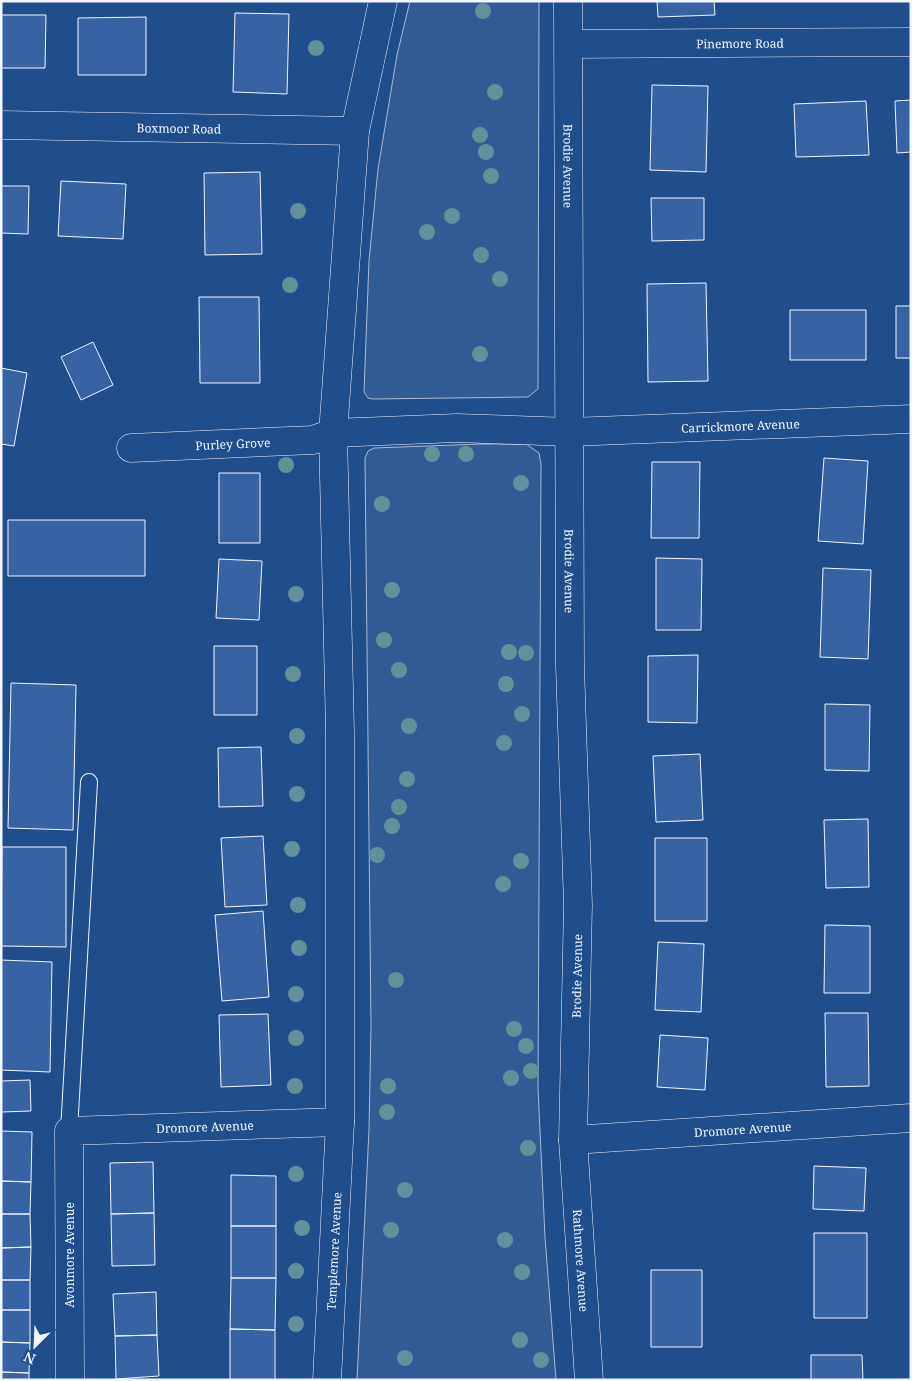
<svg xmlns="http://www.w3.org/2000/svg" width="912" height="1381" font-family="'Noto Serif',serif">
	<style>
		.built { fill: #305b95; stroke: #a8bbd7 }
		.building { fill: #3563a3; stroke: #f2f6ff }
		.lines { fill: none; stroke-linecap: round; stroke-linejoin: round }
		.service-casing { stroke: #f2f6ff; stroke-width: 18 }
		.minor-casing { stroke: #f2f6ff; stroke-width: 29 }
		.tertiary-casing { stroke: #f2f6ff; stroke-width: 29 }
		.service { stroke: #1f4e8c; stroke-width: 16 }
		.minor { stroke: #1f4e8c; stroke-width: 28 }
		.tertiary { stroke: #1f4e8c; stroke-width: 28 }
		.tree { fill: #61919a }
		.labels { text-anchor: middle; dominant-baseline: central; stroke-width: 4; stroke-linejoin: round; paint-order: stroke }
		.street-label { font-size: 12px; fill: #f2f6ff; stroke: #1f4e8c }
	</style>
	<rect width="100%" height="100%" fill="#1f4e8c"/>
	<!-- built -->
	<path class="built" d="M410,1H539L538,389L528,397L373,399L368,398L364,392L369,261L378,169L397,55Z
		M481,444H526L539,453L541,464L538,1088L545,1237L556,1380H357L369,1130L371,1026L365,458L368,451L374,448Z"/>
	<!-- building -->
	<path class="building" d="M657,1H714L715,15L658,17Z
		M235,13L289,14L287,94L233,92Z
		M1,15H46L45,68H1Z
		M146,17V75H78V18Z
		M652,85L708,86L706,172L650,170Z
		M911,100V152L897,153L895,101Z
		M866,101L869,155L796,157L794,104Z
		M260,172L262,254L205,255L204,173Z
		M61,181L126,184L123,239L58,236Z
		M1,186H29L28,234L1,233Z
		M651,198H704V240L652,241Z
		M706,283L708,381L648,382L647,284Z
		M199,297H259L260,383H200Z
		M896,306H911V358H896Z
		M790,310H866V360H790Z
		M93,342L113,385L81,400L61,357Z
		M1,368L27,373L14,446L1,444Z
		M824,458L868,461L863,544L818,541Z
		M652,462H700L699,538H651Z
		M219,473H260V543H219Z
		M8,520H145V576H8Z
		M656,558L702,559L701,630H656Z
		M219,559L262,561L259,620L216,618Z
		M823,568L871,570L868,659L820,657Z
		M214,646H257V715H214Z
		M698,655L697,723L648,722V656Z
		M11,683L76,685L73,830L8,828Z
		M825,704L870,705L869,771L825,770Z
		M261,747L263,806L219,807L218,748Z
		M700,754L703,820L656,822L653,756Z
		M868,819L869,887L826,888L824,820Z
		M263,836L267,905L225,907L221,838Z
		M655,838H707V921H655Z
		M2,847H66V947L1,946Z
		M263,911L269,997L222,1001L215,915Z
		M825,925L870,926V993H824Z
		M658,942L704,944L701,1012L655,1010Z
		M1,960L52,962L50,1072L1,1070Z
		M825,1013H868L869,1086L826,1087Z
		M268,1014L271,1085L221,1087L219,1015Z
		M660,1035L708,1038L705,1090L657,1087Z
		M30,1080L31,1111L1,1112V1081Z
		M1,1131L32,1132L31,1182L1,1181Z
		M153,1162L154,1213L111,1214L110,1163Z
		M814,1166L866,1168L864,1211L813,1209Z
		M231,1175L276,1176V1226H231Z
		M1,1181L31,1182L30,1214H1Z
		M154,1213L155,1265L112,1266L111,1214Z
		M1,1214H30L31,1247L1,1248Z
		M231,1226H276V1278H231Z
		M814,1233H867V1318H814Z
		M31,1247L30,1280H1V1248Z
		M651,1270H702V1347H651Z
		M231,1278H276L275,1330L230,1329Z
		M1,1280H30V1310H1Z
		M156,1292L157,1335L115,1336L113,1294Z
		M1,1310H30V1343L1,1342Z
		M230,1329L275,1330V1380H230Z
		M157,1335L159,1376L116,1379L115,1336Z
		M1,1342L30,1343L29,1373L1,1372Z
		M811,1355H862L863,1380H811Z
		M1,1372L29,1373V1380H1Z"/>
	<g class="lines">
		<!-- service casing -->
		<g class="service-casing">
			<path id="service" d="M69,1131L89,782"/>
		</g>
		<!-- minor casing -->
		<g class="minor-casing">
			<g id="minor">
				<path id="s1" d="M569,44L911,42"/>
				<path id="s2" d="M1,125L355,131"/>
				<path id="s3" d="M131,448L313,440L333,433L457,428L570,432L911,419"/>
				<path id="s4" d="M573,1140L911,1118"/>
				<path id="s5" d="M70,1380L69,1131L340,1122"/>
			</g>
		</g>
		<!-- tertiary casing -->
		<g class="tertiary-casing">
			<g id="tertiary">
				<path id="s6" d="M568,1L570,666L578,905L573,1140L589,1380"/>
				<path id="s7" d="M327,1380L340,1122V732L333,433L355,131L383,1"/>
			</g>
		</g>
		<!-- service -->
		<use href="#service" class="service"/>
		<!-- minor -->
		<use href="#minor" class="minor"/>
		<!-- tertiary -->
		<use href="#tertiary" class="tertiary"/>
	</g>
	<!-- trees -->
	<g class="tree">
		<circle cx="483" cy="11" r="8"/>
		<circle cx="316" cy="48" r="8"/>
		<circle cx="495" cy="92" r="8"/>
		<circle cx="480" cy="135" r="8"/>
		<circle cx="486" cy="152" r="8"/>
		<circle cx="491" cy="176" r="8"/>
		<circle cx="298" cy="211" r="8"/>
		<circle cx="452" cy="216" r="8"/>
		<circle cx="427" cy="232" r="8"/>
		<circle cx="481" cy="255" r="8"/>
		<circle cx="500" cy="279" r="8"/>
		<circle cx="290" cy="285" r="8"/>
		<circle cx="480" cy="354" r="8"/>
		<circle cx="432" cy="454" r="8"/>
		<circle cx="466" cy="454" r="8"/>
		<circle cx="286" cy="465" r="8"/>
		<circle cx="521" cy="483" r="8"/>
		<circle cx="382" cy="504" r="8"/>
		<circle cx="392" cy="590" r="8"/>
		<circle cx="296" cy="594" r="8"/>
		<circle cx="384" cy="640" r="8"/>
		<circle cx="509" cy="652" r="8"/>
		<circle cx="526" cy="653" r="8"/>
		<circle cx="399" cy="670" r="8"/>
		<circle cx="293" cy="674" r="8"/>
		<circle cx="506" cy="684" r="8"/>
		<circle cx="522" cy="714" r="8"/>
		<circle cx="409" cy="726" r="8"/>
		<circle cx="297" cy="736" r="8"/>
		<circle cx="504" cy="743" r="8"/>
		<circle cx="407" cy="779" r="8"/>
		<circle cx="297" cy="794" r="8"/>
		<circle cx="399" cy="807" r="8"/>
		<circle cx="392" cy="826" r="8"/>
		<circle cx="292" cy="849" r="8"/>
		<circle cx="377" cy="855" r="8"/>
		<circle cx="521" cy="861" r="8"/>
		<circle cx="503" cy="884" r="8"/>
		<circle cx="298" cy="905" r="8"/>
		<circle cx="299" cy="948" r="8"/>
		<circle cx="396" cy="980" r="8"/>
		<circle cx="296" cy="994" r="8"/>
		<circle cx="514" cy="1029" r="8"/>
		<circle cx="296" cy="1038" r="8"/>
		<circle cx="526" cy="1046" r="8"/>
		<circle cx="531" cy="1071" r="8"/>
		<circle cx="511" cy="1078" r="8"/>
		<circle cx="295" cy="1086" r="8"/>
		<circle cx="388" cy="1086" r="8"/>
		<circle cx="387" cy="1112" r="8"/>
		<circle cx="528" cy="1148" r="8"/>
		<circle cx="296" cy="1174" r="8"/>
		<circle cx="405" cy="1190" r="8"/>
		<circle cx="302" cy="1228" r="8"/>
		<circle cx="391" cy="1230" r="8"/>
		<circle cx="505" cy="1240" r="8"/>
		<circle cx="296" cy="1271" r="8"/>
		<circle cx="522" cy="1272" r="8"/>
		<circle cx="296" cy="1324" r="8"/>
		<circle cx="520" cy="1340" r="8"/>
		<circle cx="405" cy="1358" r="8"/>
		<circle cx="541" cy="1360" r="8"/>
	</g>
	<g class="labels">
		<!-- street labels -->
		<g class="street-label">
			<text stroke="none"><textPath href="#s1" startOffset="171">Pinemore Road</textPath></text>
			<text stroke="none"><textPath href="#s2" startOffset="178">Boxmoor Road</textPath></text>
			<text stroke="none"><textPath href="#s6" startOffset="165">Brodie Avenue</textPath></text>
			<text stroke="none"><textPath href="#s3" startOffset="611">Carrickmore Avenue</textPath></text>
			<text stroke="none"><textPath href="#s3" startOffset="102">Purley Grove</textPath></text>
			<text stroke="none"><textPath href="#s6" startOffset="570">Brodie Avenue</textPath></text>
			<text transform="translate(577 976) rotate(-89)">Brodie Avenue</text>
			<text stroke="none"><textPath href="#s5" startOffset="385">Dromore Avenue</textPath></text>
			<text stroke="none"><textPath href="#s4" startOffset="170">Dromore Avenue</textPath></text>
			<text stroke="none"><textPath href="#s7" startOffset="129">Templemore Avenue</textPath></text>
			<text transform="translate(69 1255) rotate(-90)">Avonmore Avenue</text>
			<text stroke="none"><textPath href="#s6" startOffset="1260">Rathmore Avenue</textPath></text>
		</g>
	</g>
	<!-- border -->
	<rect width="912" height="1381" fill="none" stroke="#f2f6ff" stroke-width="5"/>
	<!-- north arrow -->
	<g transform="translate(35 1346) rotate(204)" stroke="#1f4e8c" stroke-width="4" paint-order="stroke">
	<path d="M0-4L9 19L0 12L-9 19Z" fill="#f2f6ff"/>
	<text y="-8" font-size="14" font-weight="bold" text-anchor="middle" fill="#f2f6ff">N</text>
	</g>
</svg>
